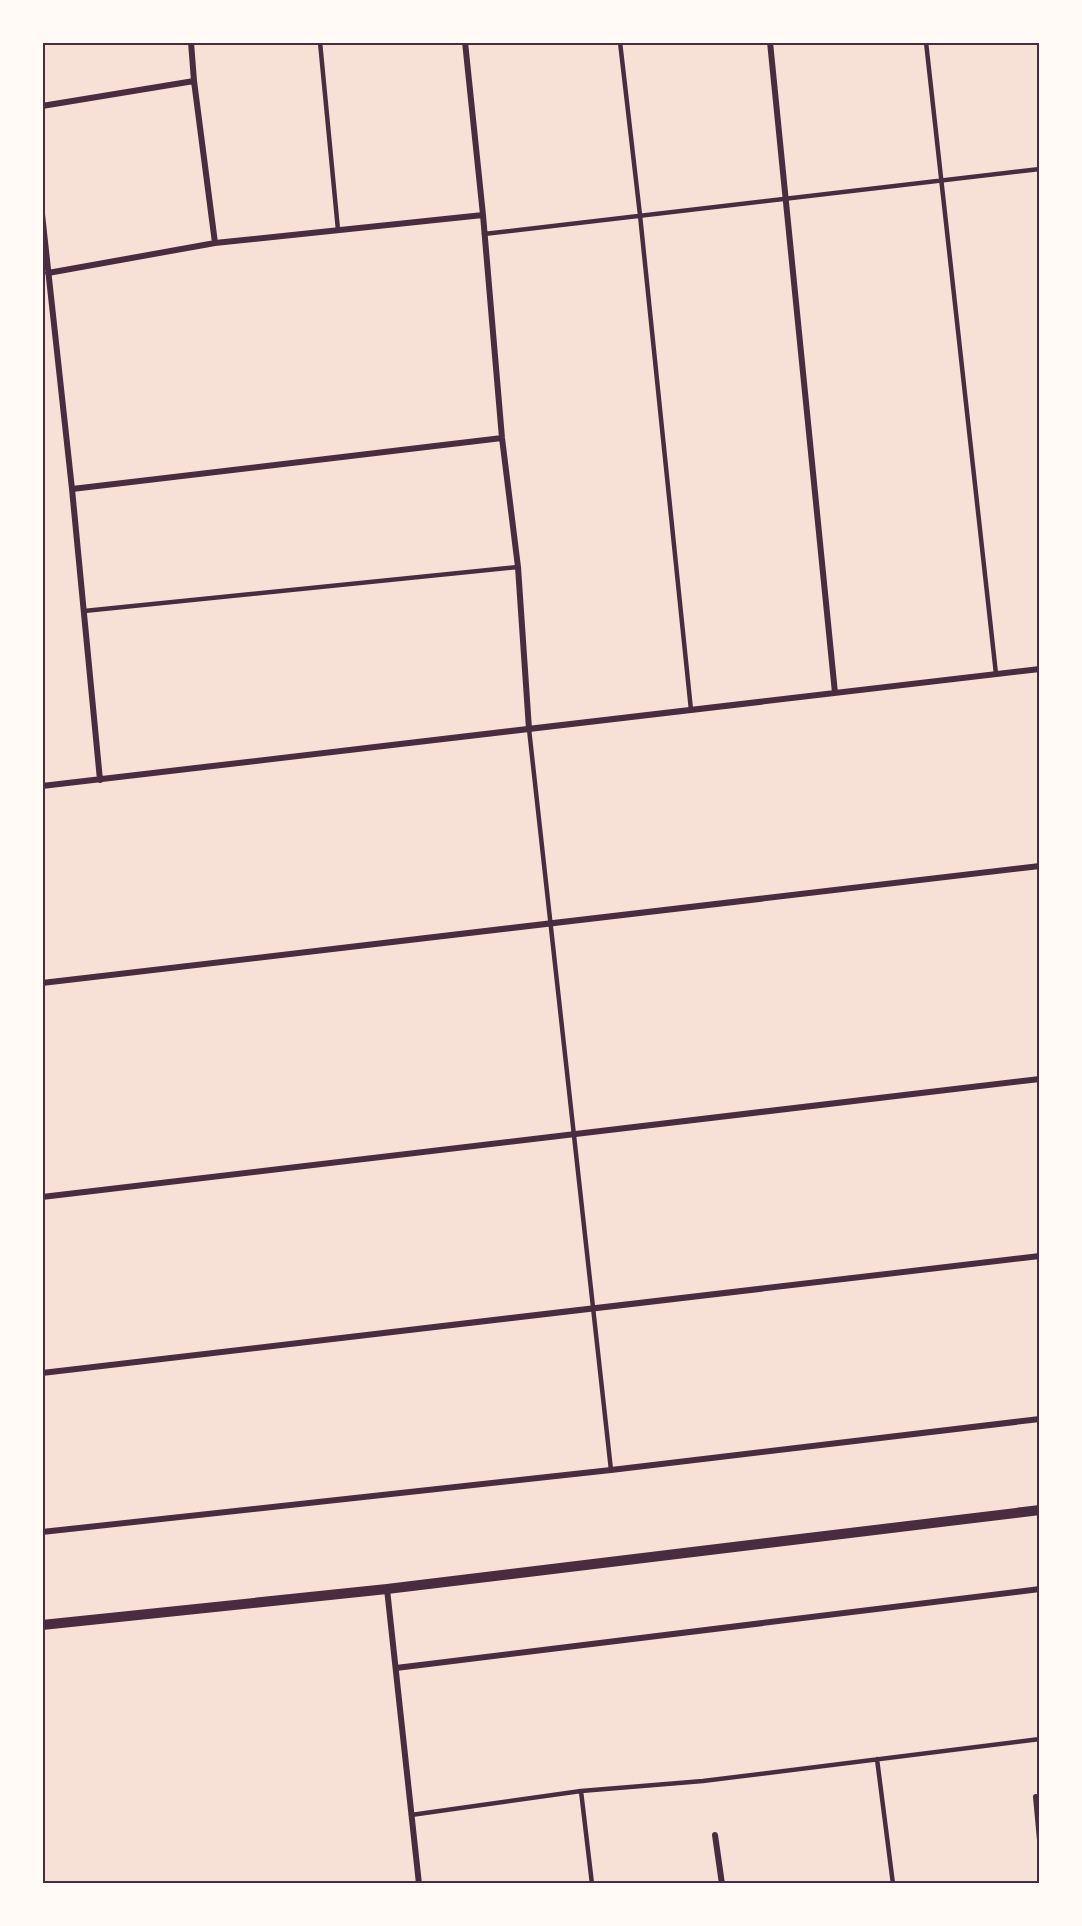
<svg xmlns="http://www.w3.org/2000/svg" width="1082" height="1926" font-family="Quicksand,sans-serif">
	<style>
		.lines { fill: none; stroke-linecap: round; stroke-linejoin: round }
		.service { stroke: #4a2c40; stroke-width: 4.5 }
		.minor { stroke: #4a2c40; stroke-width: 6 }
		.tertiary { stroke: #4a2c40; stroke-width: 10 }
		.neatline { fill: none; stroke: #4a2c40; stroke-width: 2 }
	</style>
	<rect width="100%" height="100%" fill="#f7e1d7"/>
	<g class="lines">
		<!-- service -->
		<path class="service" d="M320,42L338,230
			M620,42L640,215L691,710
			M926,42L996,674
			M484,234L1040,169
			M84,611L518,567
			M529,729L611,1470
			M877,1759L893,1884
			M581,1791L592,1884
			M411,1815L581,1791L703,1781L1040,1739"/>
		<!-- minor -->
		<path class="minor" d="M465,42L483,215L502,438L518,567L529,729
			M770,42L835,693
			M194,81L215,243
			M42,106L194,81L191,42
			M42,214L72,489L100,780
			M48,273L215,243L483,215
			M72,489L502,438
			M42,786L1040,669
			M42,983L1040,866
			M42,1197L1040,1079
			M42,1373L1040,1256
			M42,1532L611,1470L1040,1419
			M387,1589L419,1884
			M396,1668L1040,1589
			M1036,1797L1040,1840
			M715,1835L722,1884"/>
		<!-- tertiary -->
		<path class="tertiary" d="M42,1625L387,1589L1040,1510"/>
	</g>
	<!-- border -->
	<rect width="1082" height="1926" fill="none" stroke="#fffaf5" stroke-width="87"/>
	<rect x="44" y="44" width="994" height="1838" class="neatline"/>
</svg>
